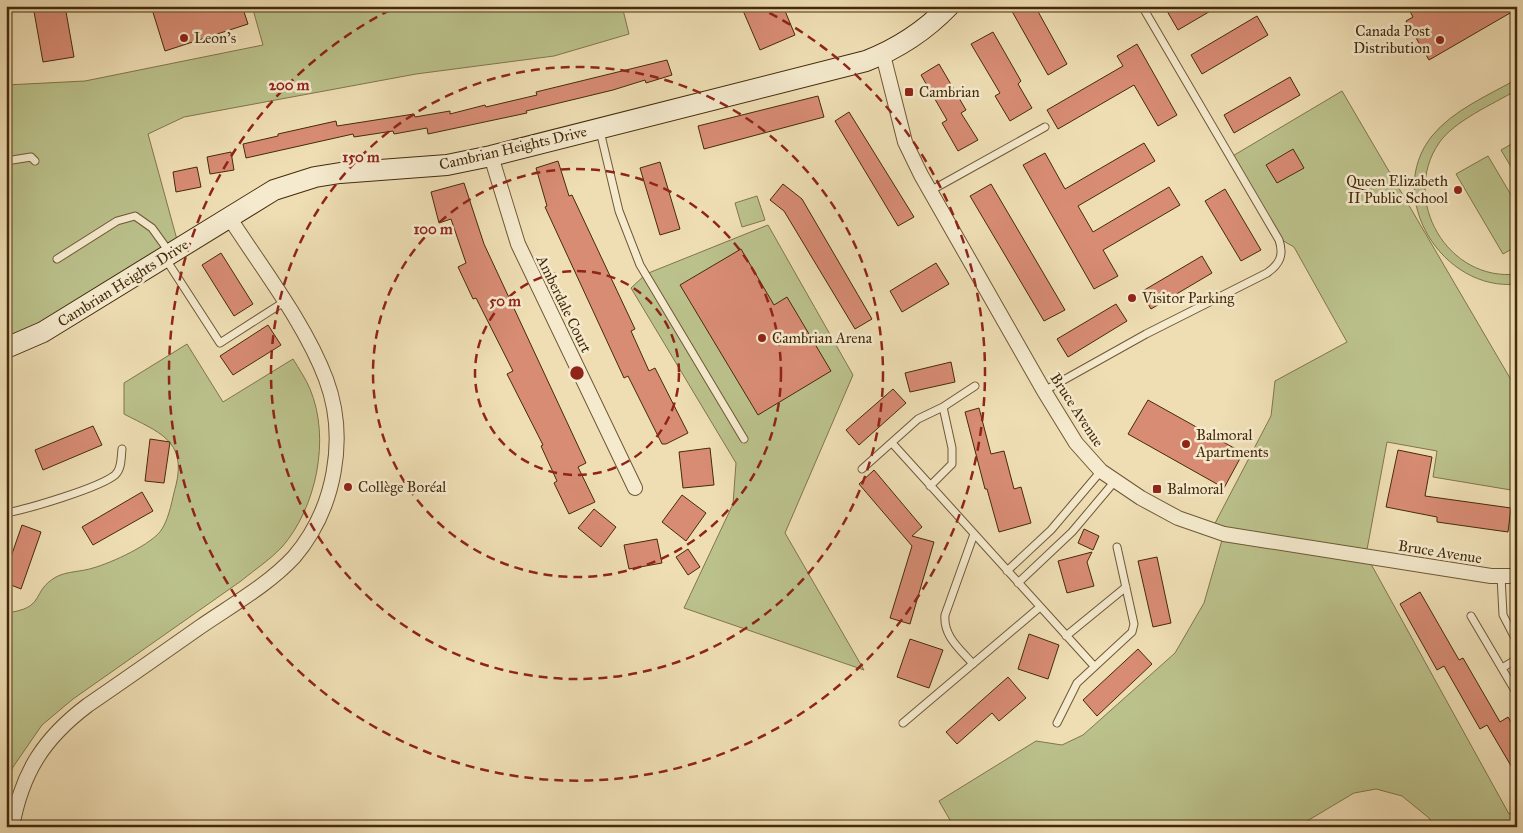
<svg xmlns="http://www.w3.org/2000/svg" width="1523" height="833" font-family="'IM FELL Great Primer',serif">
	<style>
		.green { fill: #bbc18b; stroke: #80764a }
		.building { fill: #d88c74; stroke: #442b0a }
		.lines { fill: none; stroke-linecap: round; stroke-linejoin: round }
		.lane-casing { stroke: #6f5834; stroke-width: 9 }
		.street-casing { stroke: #6f5834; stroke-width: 16 }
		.secondary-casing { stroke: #442b0a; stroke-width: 22 }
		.lane { stroke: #f5eace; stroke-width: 7 }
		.street { stroke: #f5eace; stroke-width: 14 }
		.secondary { stroke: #f5eace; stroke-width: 20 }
		.ring { fill: none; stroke: #8f2418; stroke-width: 2.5; stroke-dasharray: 9 6 }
		.poi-dot { fill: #8f2418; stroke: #f5eace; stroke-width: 2 }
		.labels { text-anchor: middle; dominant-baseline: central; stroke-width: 5; stroke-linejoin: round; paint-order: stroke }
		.poi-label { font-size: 15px; fill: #442b0a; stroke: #f5eace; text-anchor: start }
		.street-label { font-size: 15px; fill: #442b0a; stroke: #f5eace }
		.centre { fill: #8f2418; stroke: #f5eace; stroke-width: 2.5 }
		.ring-label { font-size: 15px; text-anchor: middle; font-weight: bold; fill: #8f2418; stroke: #f5eace; stroke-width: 5; stroke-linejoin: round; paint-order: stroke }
	</style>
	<rect width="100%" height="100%" fill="#efdeb4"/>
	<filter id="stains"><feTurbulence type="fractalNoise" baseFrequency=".004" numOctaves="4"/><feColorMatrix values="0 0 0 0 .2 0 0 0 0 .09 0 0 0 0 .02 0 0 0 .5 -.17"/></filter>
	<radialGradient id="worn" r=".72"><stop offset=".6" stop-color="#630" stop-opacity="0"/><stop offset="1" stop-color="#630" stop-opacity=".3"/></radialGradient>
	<!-- green -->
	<path class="green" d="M252,6H622L629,34L554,56L416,74L184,117L148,134L179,247L6,347V85L85,81L263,45Z
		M1517,79V90C1493,104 1454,121 1439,143C1400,200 1448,282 1517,274V284C1443,292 1383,197 1432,136C1453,110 1489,95 1517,79Z
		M1342,91L1517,390V491L1433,477L1437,451L1387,442L1366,555L1509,814L1517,810V827H1435L1429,818L1402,796L1376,789L1354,793L1297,827H954L939,801L1036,741L1062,745L1083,735L1175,653L1204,603L1224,533L1212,529L1271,416L1275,381L1347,342L1294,247L1280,239L1231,157Z
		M1517,141V177L1501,150Z
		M1488,156L1517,205V246L1503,254L1456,174Z
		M757,196L765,220L742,227L735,203Z
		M768,225L853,375L785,533L864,670L684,608L733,504L736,463L631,288L646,274Z
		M187,344L223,402L293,359C299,369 306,379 310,389C331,439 316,508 282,547C270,560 254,570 241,581L73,699L42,725L13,767L6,783V613C47,608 30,592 56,577C67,571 81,572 93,568C111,563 153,544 162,529C170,516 172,499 176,485C187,440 158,432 124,414V383Z"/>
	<!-- building -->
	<path class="building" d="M33,6H65L74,57L43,62Z
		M151,6H242L248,24L165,51Z
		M741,6H783L795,35L760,50Z
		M1009,6H1035L1067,64L1048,75Z
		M1174,6H1219L1178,30L1167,11Z
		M1407,6H1517V9L1429,60L1406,21L1413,17Z
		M1257,16L1268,35L1202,74L1191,55Z
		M993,32L1021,81L1018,84L1032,108L1010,121L995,96L1000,93L971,44Z
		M1137,44L1177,115L1158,126L1134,85L1058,129L1047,110L1123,66L1117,56Z
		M667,60L672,75L646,83L645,80L613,90L526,111L527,113L428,134L427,128L394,134L393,131L354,137L353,134L246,158L243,144L278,136V134L336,121L337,126L414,114L415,117L450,111V114L485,105L486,107L537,95L536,92Z
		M939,64L966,110L961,113L978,140L958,151L942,123L947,120L921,75Z
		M1290,77L1300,95L1234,133L1224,115Z
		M818,96L824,117L704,149L698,126Z
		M849,112L914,217L898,226L835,121Z
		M1144,143L1155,161L1078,206L1093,232L1169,187L1180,205L1103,250L1118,276L1094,289L1023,165L1045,153L1065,189Z
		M1293,149L1304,168L1277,183L1266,165Z
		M231,152L234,170L210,174L207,157Z
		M558,161L569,196L572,195L619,295L635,329L631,331L649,371L655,368L688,433L666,444H662L628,376L624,378L545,207L547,206L536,168Z
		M660,162L680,229L660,235L640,168Z
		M197,167L201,187L176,192L173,172Z
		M464,183L484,244L586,463L578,467L595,502L569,514L554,483L557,481L541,446L543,445L507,374L513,371L476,298L473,299L458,267L466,263L451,219L439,223L431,192Z
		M783,184L802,199L872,319L855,329L784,211L770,200Z
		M991,184L1065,310L1044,321L970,196Z
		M1225,189L1261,250L1241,261L1205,201Z
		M741,249L774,305L787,297L831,371L758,415L680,285Z
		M221,253L253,304L234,316L202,265Z
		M1202,256L1212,273L1151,309L1141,292Z
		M936,263L949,284L902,312L890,291Z
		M1116,304L1127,321L1068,357L1057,339Z
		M268,325L281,345L233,375L220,356Z
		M951,362L955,382L910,392L905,373Z
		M893,389L906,403L859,445L846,430Z
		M1148,400L1243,453L1224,488L1128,434Z
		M979,408L991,454L1004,451L1014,489L1021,487L1031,523L999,532L987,489H985L965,412Z
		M93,426L102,445L43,470L35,450Z
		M150,439L170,442L164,483L145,481Z
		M710,448L714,485L683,488L679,452Z
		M1398,450L1432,457L1425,496L1511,508L1508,532L1437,522V517L1386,507Z
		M874,470L922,527L912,536L934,542L910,624L890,618L912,546L859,484Z
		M142,492L153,511L93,545L82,527Z
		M682,495L706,513L686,541L662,522Z
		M594,509L616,527L601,547L578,528Z
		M22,525L41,532L21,589L6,583V571Z
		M1084,529L1099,536L1093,550L1078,543Z
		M657,539L662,563L629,569L624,545Z
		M688,549L700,567L688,575L676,557Z
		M1092,552L1087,562L1094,586L1067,593L1058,561Z
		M1157,557L1171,623L1153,627L1138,561Z
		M1420,592L1459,660L1463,658L1500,722L1508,717L1517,732V776L1487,725L1480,729L1444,666L1437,670L1400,604Z
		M1029,634L1059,645L1048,679L1018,669Z
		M910,639L943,650L929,688L897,677Z
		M1138,649L1152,664L1097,716L1083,700Z
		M1008,677L1026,698L999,721L992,713L957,744L946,732Z"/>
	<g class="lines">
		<!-- lane casing -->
		<g class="lane-casing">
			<path id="lane" d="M600,131L619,211L640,265L744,439
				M6,161L31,157L35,161
				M930,191L1045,127
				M165,258L220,343L284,302
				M57,259L117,221L135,216L152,228L170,253
				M1044,391L1146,334L1267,273C1280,264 1284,255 1279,240L1142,6
				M892,443L1094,666
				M862,469L918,419L943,407L975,386
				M930,486L952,464V448L943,407
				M6,513C28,509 99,488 115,475C122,469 121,457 122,449
				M1007,571L1051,530L1101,471
				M1501,576L1503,615L1517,642
				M1018,583L1072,532L1115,481
				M1471,616L1517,694
				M1066,636L1126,587
				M973,664C960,649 943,636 945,615L974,534
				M1502,668L1517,659
				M903,723L1040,607
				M1057,723L1077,683L1132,632L1134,624L1117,547"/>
		</g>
		<!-- street casing -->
		<g class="street-casing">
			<path id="street" d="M883,55L905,142L921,175L1044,391L1076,443L1101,471L1141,498L1178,518L1224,534L1491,576H1517
				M491,156L518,244L635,488
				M12,827C22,772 44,738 88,705C126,679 163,653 200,627C232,605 268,585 294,557C335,509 348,438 326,379C305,323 261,267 229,217"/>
		</g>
		<!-- secondary casing -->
		<g class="secondary-casing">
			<path id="secondary" d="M6,348L43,332L274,190L315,177L340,173L447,165L491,156L866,61C897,49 926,30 949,6"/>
		</g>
		<!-- lane -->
		<use href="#lane" class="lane"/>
		<!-- street -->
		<use href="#street" class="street"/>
		<!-- secondary -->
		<use href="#secondary" class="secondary"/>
	</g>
	<!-- distance rings -->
	<g class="ring">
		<circle cx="577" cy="373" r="102"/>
		<circle cx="577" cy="373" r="204"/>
		<circle cx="577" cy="373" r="306"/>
		<path d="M756 6A408 408 0 1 1 398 6"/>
	</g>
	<!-- markers -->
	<g class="poi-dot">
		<circle cx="184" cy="38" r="5"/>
		<circle cx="1440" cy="40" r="5"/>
		<rect x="904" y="87" width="10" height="10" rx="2.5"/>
		<circle cx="1458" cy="190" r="5"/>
		<circle cx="1132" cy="298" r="5"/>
		<circle cx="762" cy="338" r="5"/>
		<circle cx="1186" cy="444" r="5"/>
		<circle cx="348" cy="487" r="5"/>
		<rect x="1152" y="484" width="10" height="10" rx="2.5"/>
	</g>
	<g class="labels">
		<!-- poi labels -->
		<g class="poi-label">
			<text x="1430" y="31" text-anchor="end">Canada Post<tspan x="1430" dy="17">Distribution</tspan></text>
			<text x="194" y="38">Leon's</text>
			<text x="919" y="92">Cambrian</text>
			<text x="1448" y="181" text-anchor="end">Queen Elizabeth<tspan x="1448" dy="17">II Public School</tspan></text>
			<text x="1142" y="298">Visitor Parking</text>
			<text x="772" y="338">Cambrian Arena</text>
			<text x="1196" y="435">Balmoral<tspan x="1196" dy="17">Apartments</tspan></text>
			<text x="358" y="487">Collège Boréal</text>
			<text x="1167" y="489">Balmoral</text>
		</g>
		<!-- street labels -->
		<g class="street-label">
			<text transform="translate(513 148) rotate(-13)">Cambrian Heights Drive</text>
			<text transform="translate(123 283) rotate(-32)">Cambrian Heights Drive</text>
			<text transform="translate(564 304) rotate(64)">Amberdale Court</text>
			<text transform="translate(1077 410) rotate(57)">Bruce Avenue</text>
			<text transform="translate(1440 552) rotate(9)">Bruce Avenue</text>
		</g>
	</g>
	<circle cx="577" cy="373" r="8" class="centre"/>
	<g class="ring-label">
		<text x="289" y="90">200 m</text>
		<text x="361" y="162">150 m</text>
		<text x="433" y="234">100 m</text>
		<text x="505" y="306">50 m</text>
	</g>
	<!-- margin -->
	<rect width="1523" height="833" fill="none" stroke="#efdeb4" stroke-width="25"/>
	<rect x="8" y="8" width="1508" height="818" fill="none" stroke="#442b0a" stroke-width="2.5"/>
	<rect x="12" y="12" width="1498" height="808" fill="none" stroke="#442b0a"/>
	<rect width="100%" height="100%" filter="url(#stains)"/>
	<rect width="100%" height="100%" fill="url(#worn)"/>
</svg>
